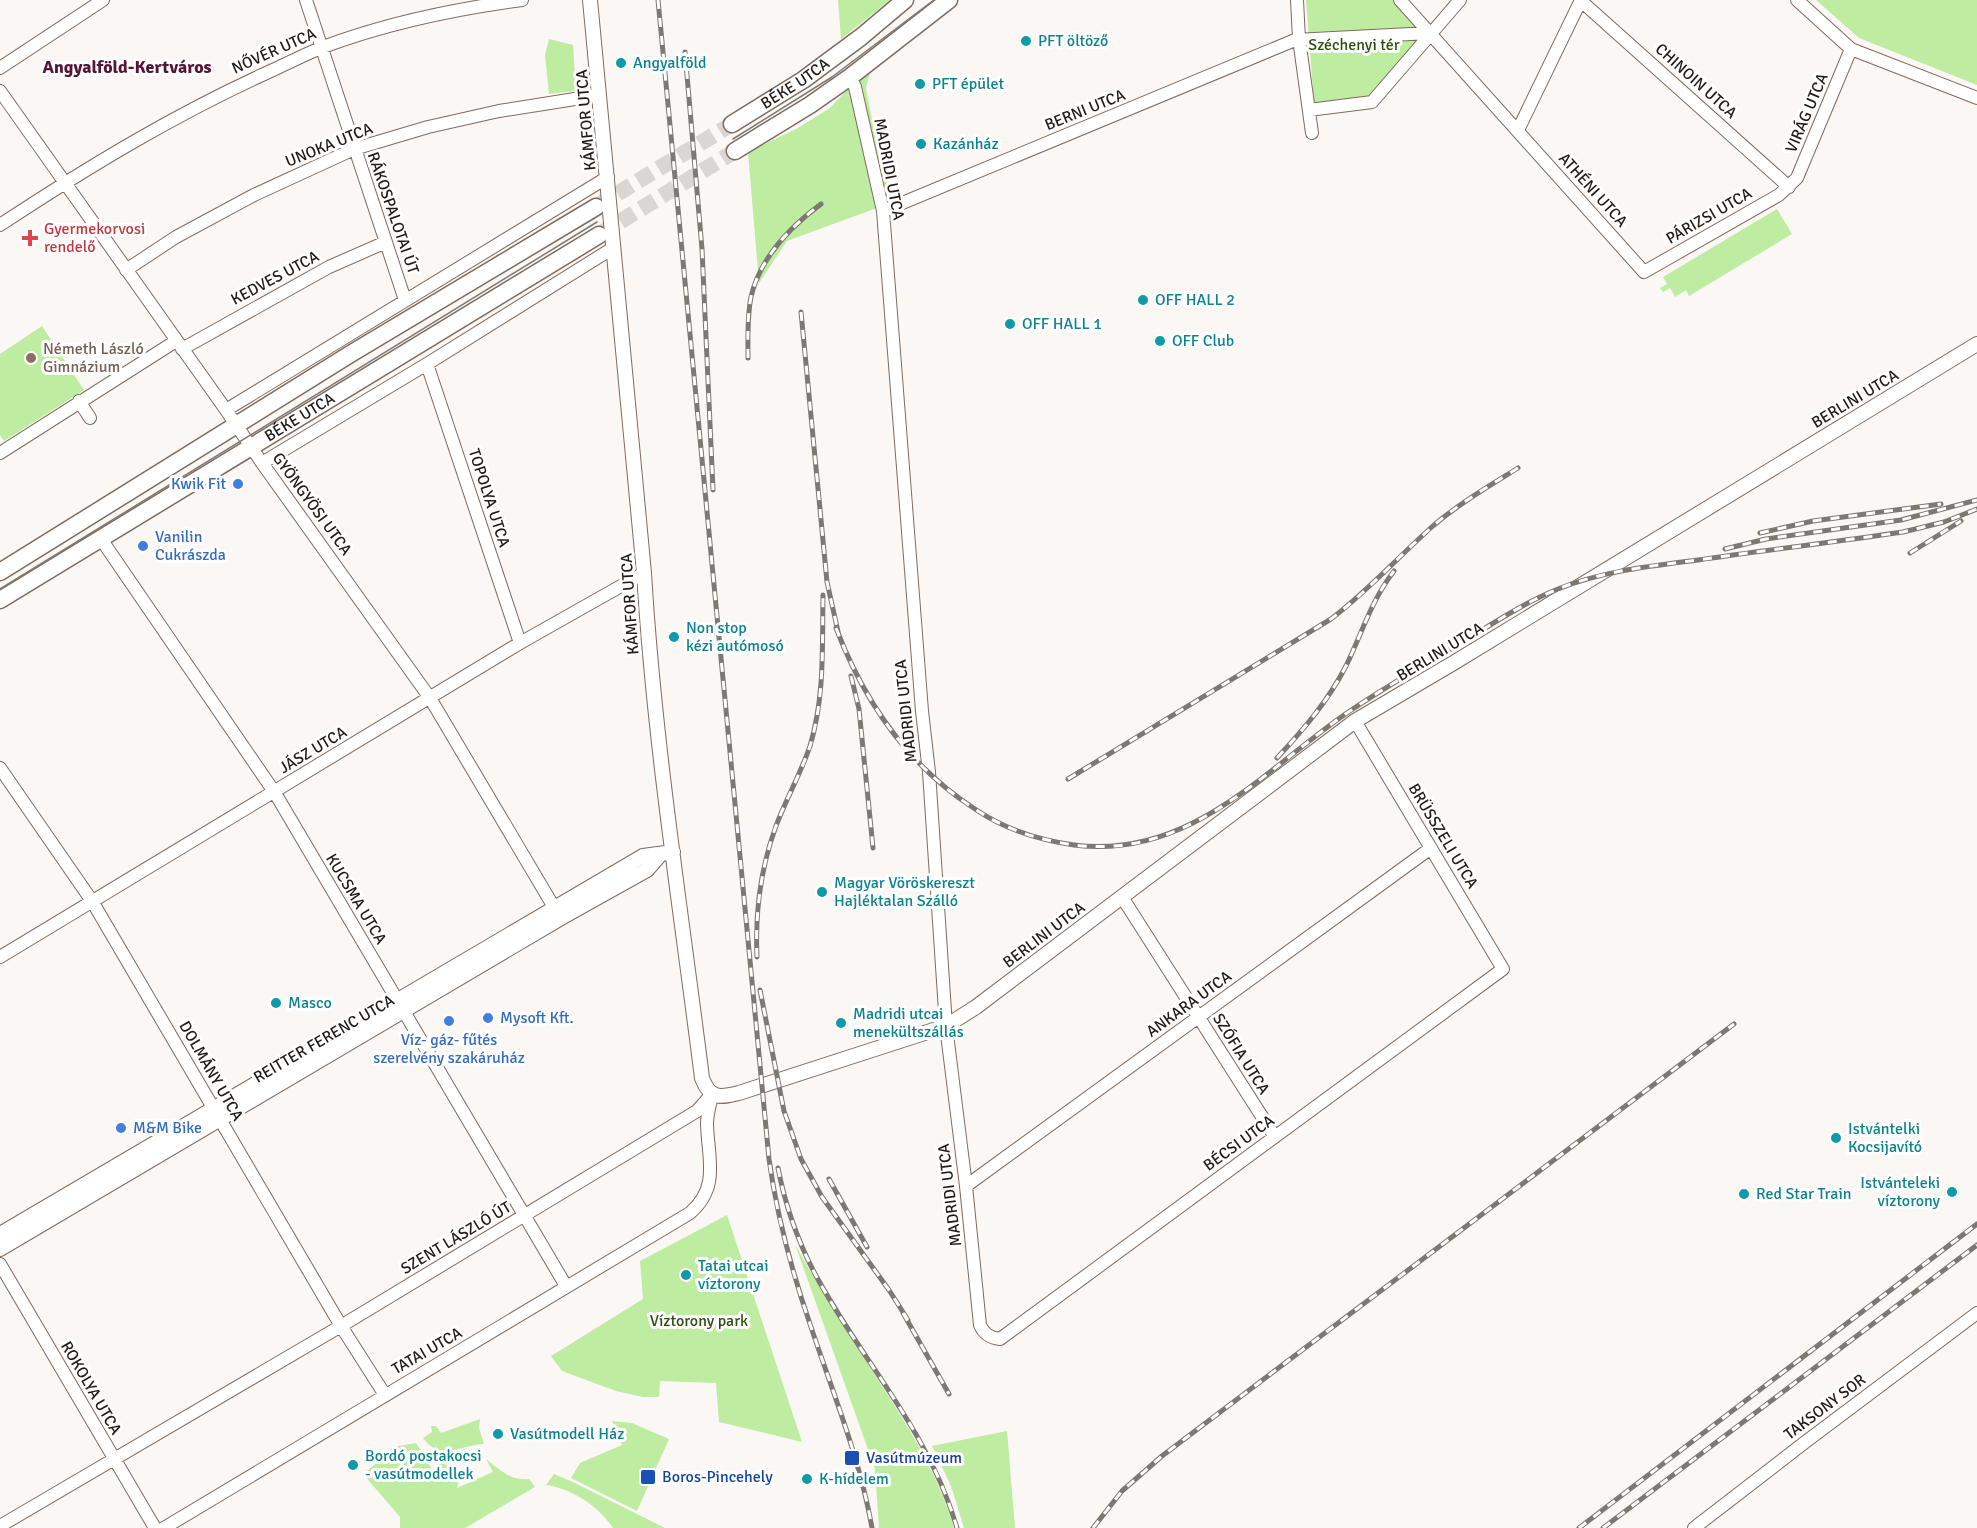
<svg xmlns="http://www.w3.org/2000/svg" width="1977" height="1528" font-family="Signika,sans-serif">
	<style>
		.green { fill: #beeca0 }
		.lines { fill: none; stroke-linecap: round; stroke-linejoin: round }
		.secondary-tunnel { stroke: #dad6d2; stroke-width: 16; stroke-dasharray: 16 8; stroke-linecap: butt }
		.minor-casing { stroke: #7f6c5e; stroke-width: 14 }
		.tertiary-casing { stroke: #7f6c5e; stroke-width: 16 }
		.secondary-casing { stroke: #7f6c5e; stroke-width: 19 }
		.minor { stroke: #fff; stroke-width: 12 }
		.tertiary { stroke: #fff; stroke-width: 14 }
		.secondary { stroke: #fff; stroke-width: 16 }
		.tram { stroke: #7e7873; stroke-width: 1.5 }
		.rail-casing { stroke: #7e7873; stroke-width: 5 }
		.rail { stroke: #fff; stroke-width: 3; stroke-dasharray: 9; stroke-linecap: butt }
		.culture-dot { fill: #0f9aa8; stroke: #fff; stroke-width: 2 }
		.health-dot { fill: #e0444e; stroke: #fff; stroke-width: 2 }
		.education-dot { fill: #8d6e63; stroke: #fff; stroke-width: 2 }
		.shop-dot { fill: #3f7fe0; stroke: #fff; stroke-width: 2 }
		.transit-dot { fill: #1a4fb4; stroke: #fff; stroke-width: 2 }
		.labels { text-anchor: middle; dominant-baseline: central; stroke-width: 6; stroke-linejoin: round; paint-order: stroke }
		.culture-label { font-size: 16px; fill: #0d838f; stroke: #fff; text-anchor: start }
		.park-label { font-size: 16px; fill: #2d4e11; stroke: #fff }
		.street-label { font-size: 16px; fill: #221a14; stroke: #fff }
		.health-label { font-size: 16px; fill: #be3a42; stroke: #fff; text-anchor: start }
		.education-label { font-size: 16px; fill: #785e54; stroke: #fff; text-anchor: start }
		.shop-label { font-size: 16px; fill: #366cbe; stroke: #fff; text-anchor: start }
		.transit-label { font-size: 16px; fill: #164399; stroke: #fff; text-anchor: start }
		.neighbourhood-label { font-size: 18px; font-weight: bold; fill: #531538; stroke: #fff }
	</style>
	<rect width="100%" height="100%" fill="#fbf7f4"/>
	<!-- green -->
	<path class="green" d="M838,0H890L841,39Z
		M1306,0H1393L1423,33L1369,96L1314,103Z
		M1816,0H1977V85L1859,38Z
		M549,39L573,45L576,91L549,94L545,55Z
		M870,73L866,88L875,136L879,159L893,202L787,241L759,283L748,152L798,128L830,108L844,93Z
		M1777,209L1792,234L1689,296L1686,290L1675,297L1670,288L1663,292L1660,288L1667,284L1663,277Z
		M42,326L84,390L4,441L0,435V354Z
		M727,1215L802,1442L719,1422L716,1383L660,1381L659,1397H643L616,1391L562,1371L551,1356L643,1299L640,1261Z
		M795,1244C822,1294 854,1341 884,1389C912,1433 939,1477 954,1528H879L875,1469Z
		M480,1419L479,1428L484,1444C461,1445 440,1462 423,1438L432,1432L431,1426H436L441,1433Z
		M612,1421L632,1423L669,1439L637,1511L571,1478L580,1463L622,1445Z
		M1007,1431L1015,1528H964L951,1486L932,1446Z
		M416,1443L433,1471L440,1467L441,1463L457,1469L459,1479L457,1488L493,1472L486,1459C500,1470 511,1481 529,1479L535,1487L465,1528H400V1517L363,1474L398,1446Z
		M554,1474L573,1482L665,1528H613C598,1506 573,1489 546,1485Z"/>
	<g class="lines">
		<!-- secondary-tunnel -->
		<path class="secondary-tunnel" d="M597,206L732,124
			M600,234L735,151"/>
		<!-- minor casing -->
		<g class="minor-casing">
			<path id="minor" d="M306,0L405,300
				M1297,0L1299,39L1312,133
				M1400,0L1644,272L1779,195L1797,178L1851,49
				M1580,0L1789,187
				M1797,0L1851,49L1977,98
				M0,68L103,0
				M850,77L855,87L883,211L922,711L929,772L946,1026L966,1186L980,1325C984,1334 990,1338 1000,1339L1503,969L1355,721
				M0,91L226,410L262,463L430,698L558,914
				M1309,110L1372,102L1460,0
				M1518,130L1581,0
				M883,211L1295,40L1430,33
				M0,225C88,167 177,113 273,70C290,62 306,54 323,47C387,23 454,9 522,0
				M126,270L176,237L254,195L354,149L428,127L499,111L600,95
				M182,349L329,267L386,242
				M427,364L520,643
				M79,401L90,418
				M226,410L608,177
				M0,453L176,341
				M262,463L427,364L613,248
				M101,539L275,793L566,1286
				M0,768L92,901L341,1326L385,1395
				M1122,897L1275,1137
				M0,957L520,643L644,573
				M966,1186L1431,848
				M0,1264L155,1528
				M0,1526L341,1326L697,1111L712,1094
				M164,1528L690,1213C720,1187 708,1159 707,1124C707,1114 710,1105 712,1095
				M1694,1528L1804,1443L1977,1313"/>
		</g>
		<!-- tertiary casing -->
		<g class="tertiary-casing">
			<path id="tertiary" d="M590,0L644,573C654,741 681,910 702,1078C710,1099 719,1098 739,1093L946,1026L976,1007L1355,721L1455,662L1977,344
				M0,1234L643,856L673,852
				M0,1249L561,918L647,870L661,854"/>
		</g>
		<!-- secondary casing -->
		<g class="secondary-casing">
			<g id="secondary">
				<path id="s1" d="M732,124L803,80L861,37L905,0"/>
				<path d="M735,151L810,105L850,77L949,0"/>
				<path d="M0,572L352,353L596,207"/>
				<path id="s2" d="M0,600L599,235"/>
			</g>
		</g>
		<!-- minor -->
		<use href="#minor" class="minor"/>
		<!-- tertiary -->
		<use href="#tertiary" class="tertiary"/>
		<!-- secondary -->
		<use href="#secondary" class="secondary"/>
		<!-- tram -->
		<path class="tram" d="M733,139L832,77L934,0
			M0,589L597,222"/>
		<!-- rail casing -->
		<g class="rail-casing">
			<path id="rail" d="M658,0L769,1159C777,1217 792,1272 811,1327C833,1393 860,1459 872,1528
				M685,52L702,249L713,490
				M801,312L827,582L839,636
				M748,358C748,337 747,317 751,297C760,258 790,227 821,204
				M1760,533L1813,521L1941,504
				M1725,549L1766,539L1901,520L1977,500
				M1910,553L1961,521
				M836,628C864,701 908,766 975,809C1004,829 1039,840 1074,845C1184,859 1256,779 1337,720C1376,692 1418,669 1459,644C1491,625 1523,603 1558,589C1602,571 1651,566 1698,560C1767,550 1835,542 1903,532L1944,522L1977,509
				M851,676L859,709L873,848
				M1277,758C1304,729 1328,701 1346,666C1362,633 1371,601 1394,571
				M1068,779L1331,619C1368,591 1399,556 1434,525C1460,503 1489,486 1518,468
				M757,957C755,913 761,867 776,826C786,799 801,773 810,746C825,696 822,646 823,595
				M760,990L784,1111L801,1159L822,1197L889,1290L908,1320
				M778,1168C785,1204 797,1239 814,1272C861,1361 928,1428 957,1528
				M829,1179L867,1247
				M903,1313L949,1394
				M1093,1528L1122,1491L1162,1456L1734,1024
				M1579,1528L1977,1224
				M1603,1528L1977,1245"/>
		</g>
		<!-- rail -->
		<use href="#rail" class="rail"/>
	</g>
	<!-- markers -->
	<g class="culture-dot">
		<circle cx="1026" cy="41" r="6"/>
		<circle cx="621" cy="63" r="6"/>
		<circle cx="920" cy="84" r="6"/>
		<circle cx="921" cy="144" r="6"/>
		<circle cx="1143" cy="300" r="6"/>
		<circle cx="1010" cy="324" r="6"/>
		<circle cx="1160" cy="341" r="6"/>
		<circle cx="674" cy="637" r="6"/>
		<circle cx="822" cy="892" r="6"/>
		<circle cx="276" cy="1003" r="6"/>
		<circle cx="841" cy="1023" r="6"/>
		<circle cx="1836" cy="1138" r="6"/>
		<circle cx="1952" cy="1192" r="6"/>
		<circle cx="1744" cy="1194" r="6"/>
		<circle cx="686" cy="1275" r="6"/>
		<circle cx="498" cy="1434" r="6"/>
		<circle cx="353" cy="1465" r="6"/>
		<circle cx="807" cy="1479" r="6"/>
	</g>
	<path class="health-dot" d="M27 229h6v6h6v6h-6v6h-6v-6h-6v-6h6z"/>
	<circle class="education-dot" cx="31" cy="358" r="6"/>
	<g class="shop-dot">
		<circle cx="238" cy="484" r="6"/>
		<circle cx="143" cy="546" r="6"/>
		<circle cx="488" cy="1018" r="6"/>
		<circle cx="449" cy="1021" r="6"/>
		<circle cx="121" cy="1128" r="6"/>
	</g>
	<g class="transit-dot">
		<rect x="844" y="1450" width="16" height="16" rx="3"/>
		<rect x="640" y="1469" width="16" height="16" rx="3"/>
	</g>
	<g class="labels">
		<!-- culture labels -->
		<g class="culture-label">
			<text x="1038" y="41">PFT öltöző</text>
			<text x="633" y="63">Angyalföld</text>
			<text x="932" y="84">PFT épület</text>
			<text x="933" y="144">Kazánház</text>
			<text x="1155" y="300">OFF HALL 2</text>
			<text x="1022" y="324">OFF HALL 1</text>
			<text x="1172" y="341">OFF Club</text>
			<text x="686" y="628">Non stop<tspan x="686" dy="18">kézi autómosó</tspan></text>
			<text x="834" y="883">Magyar Vöröskereszt<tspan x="834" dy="18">Hajléktalan Szálló</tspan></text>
			<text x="288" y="1003">Masco</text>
			<text x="853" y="1014">Madridi utcai<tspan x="853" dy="18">menekültszállás</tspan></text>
			<text x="1848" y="1129">Istvántelki<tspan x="1848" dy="18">Kocsijavító</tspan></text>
			<text x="1940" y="1183" text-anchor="end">Istvánteleki<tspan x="1940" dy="18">víztorony</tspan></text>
			<text x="1756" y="1194">Red Star Train</text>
			<text x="698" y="1266">Tatai utcai<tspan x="698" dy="18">víztorony</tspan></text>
			<text x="510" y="1434">Vasútmodell Ház</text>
			<text x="365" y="1456">Bordó postakocsi<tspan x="365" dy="18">- vasútmodellek</tspan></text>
			<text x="819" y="1479">K-hídelem</text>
		</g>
		<!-- park labels -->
		<g class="park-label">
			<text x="1354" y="45">Széchenyi tér</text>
			<text x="699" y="1321">Víztorony park</text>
		</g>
		<!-- street labels -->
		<g class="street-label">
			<text transform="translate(274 51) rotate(-24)">NŐVÉR UTCA</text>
			<text transform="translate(1696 81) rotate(42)">CHINOIN UTCA</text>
			<text stroke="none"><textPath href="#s1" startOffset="75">BÉKE UTCA</textPath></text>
			<text transform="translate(1085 110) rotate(-22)">BERNI UTCA</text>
			<text transform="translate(1807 113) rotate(-67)">VIRÁG UTCA</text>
			<text transform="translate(586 120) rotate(-95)">KÁMFOR UTCA</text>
			<text transform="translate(329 145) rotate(-22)">UNOKA UTCA</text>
			<text transform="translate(889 169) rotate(79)">MADRIDI UTCA</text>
			<text transform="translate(1593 190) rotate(48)">ATHÉNI UTCA</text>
			<text transform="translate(393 213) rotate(71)">RÁKOSPALOTAI ÚT</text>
			<text transform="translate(1709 216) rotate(-30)">PÁRIZSI UTCA</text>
			<text transform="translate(275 278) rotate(-28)">KEDVES UTCA</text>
			<text transform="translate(1855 399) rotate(-31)">BERLINI UTCA</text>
			<text stroke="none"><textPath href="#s2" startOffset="351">BÉKE UTCA</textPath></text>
			<text transform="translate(489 498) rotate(72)">TOPOLYA UTCA</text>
			<text transform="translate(312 504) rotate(54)">GYÖNGYÖSI UTCA</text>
			<text transform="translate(630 604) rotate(-94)">KÁMFOR UTCA</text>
			<text transform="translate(1440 652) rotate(-31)">BERLINI UTCA</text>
			<text transform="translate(906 711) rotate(-96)">MADRIDI UTCA</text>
			<text transform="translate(313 750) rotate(-31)">JÁSZ UTCA</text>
			<text transform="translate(1443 836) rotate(59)">BRÜSSZELI UTCA</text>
			<text transform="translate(356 899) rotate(59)">KUCSMA UTCA</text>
			<text transform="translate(1044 935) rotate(-37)">BERLINI UTCA</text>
			<text transform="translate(1189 1004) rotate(-36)">ANKARA UTCA</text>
			<text transform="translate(324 1039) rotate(-30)">REITTER FERENC UTCA</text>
			<text transform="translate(1241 1054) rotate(58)">SZÓFIA UTCA</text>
			<text transform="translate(211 1071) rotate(60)">DOLMÁNY UTCA</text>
			<text transform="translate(1239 1143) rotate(-36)">BÉCSI UTCA</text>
			<text transform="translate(950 1195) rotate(-97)">MADRIDI UTCA</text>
			<text transform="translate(456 1238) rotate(-31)">SZENT LÁSZLÓ ÚT</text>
			<text transform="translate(427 1351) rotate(-30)">TATAI UTCA</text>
			<text transform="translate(91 1388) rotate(60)">ROKOLYA UTCA</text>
			<text transform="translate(1825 1407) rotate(-37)">TAKSONY SOR</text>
		</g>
		<!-- health labels -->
		<g class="health-label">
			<text x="44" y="229">Gyermekorvosi<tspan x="44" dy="18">rendelő</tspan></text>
		</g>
		<!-- education labels -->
		<g class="education-label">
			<text x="43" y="349">Németh László<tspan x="43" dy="18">Gimnázium</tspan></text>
		</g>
		<!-- shop labels -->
		<g class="shop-label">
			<text x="226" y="484" text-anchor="end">Kwik Fit</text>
			<text x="155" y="537">Vanilin<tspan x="155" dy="18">Cukrászda</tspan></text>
			<text x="500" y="1018">Mysoft Kft.</text>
			<text x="449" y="1040" text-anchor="middle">Víz- gáz- fűtés<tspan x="449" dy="18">szerelvény szakáruház</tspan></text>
			<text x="133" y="1128">M&amp;M Bike</text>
		</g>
		<!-- transit labels -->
		<g class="transit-label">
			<text x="866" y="1458">Vasútmúzeum</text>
			<text x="662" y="1477">Boros-Pincehely</text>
		</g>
		<!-- neighbourhood labels -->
		<g class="neighbourhood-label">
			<text x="127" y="67">Angyalföld-Kertváros</text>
		</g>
	</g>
</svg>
